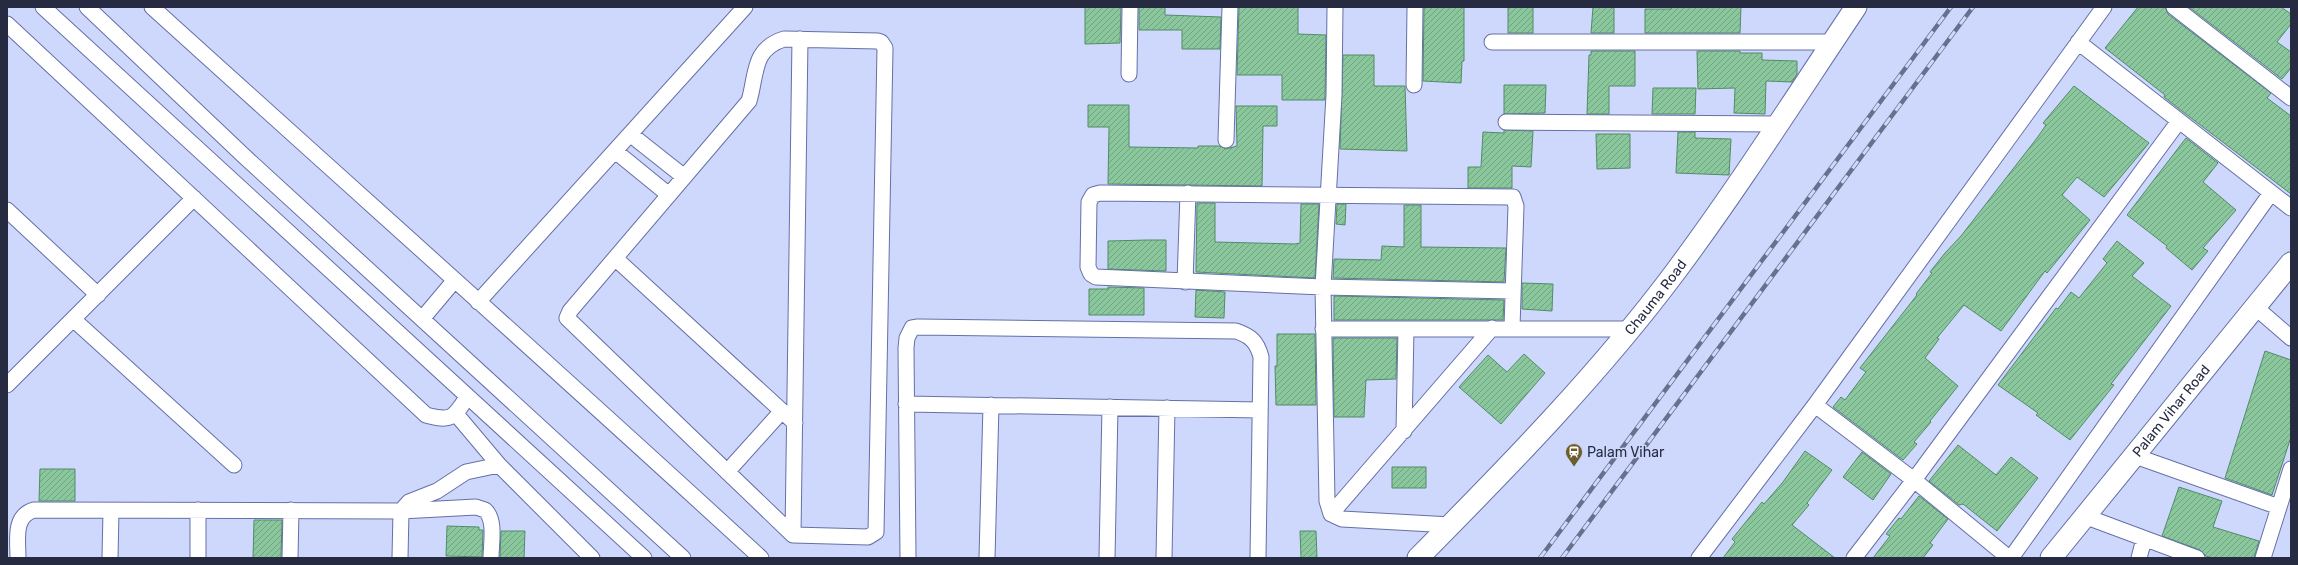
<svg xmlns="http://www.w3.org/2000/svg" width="2298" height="565" font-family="Rubik,sans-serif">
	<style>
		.building { fill: url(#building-hatch); stroke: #518c66 }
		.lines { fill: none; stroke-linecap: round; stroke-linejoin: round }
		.street-casing { stroke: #6570a7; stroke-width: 17 }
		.secondary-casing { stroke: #6570a7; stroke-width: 23 }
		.street { stroke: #fff; stroke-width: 15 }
		.secondary { stroke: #fff; stroke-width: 21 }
		.rail-casing { stroke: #69708d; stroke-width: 4.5 }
		.rail { stroke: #ced8fc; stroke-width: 3; stroke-dasharray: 9; stroke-linecap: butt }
		.labels { text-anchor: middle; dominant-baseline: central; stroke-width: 3; stroke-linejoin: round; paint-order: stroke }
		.street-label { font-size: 14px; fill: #262b42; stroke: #ced8fc }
		.poi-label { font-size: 14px; fill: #262b42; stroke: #ced8fc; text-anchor: start }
	</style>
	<defs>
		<pattern id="building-hatch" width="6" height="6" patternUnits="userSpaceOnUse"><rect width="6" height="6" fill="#8ac79d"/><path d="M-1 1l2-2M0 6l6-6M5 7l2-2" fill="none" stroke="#71a282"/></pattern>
	</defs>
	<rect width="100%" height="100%" fill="#ced8fc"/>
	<!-- building -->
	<path class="building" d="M1085,7H1121L1120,43L1085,44Z
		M1139,7H1165V15L1221,17L1220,49H1182V30H1139Z
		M1239,7H1298V34L1326,35L1325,100H1282V75H1237Z
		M1424,7H1464V61H1462L1461,83L1423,81Z
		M1508,7H1533V33H1508Z
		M1593,7H1614V33H1591Z
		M1671,7H1741L1740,33H1645V9H1671Z
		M2138,7H2165L2168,14L2271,93L2267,98L2291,116V194L2178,108L2164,97L2165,95L2105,48Z
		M2189,7H2281L2291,14V24L2277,42L2291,52V68L2282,79Z
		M1591,51H1635V86H1609V114H1587L1589,55H1591Z
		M1697,51H1740V53H1762V60L1797,61V74L1792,82L1766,81L1765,114L1734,113L1735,88L1698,89Z
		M1343,55H1374V86H1405L1407,151L1340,149Z
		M1504,85H1546L1545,113L1504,114Z
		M2074,86L2149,143L2104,197L2077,177L2062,195L2090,220L2047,273L2045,271L2001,331L1964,305L1937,338L1939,339L1925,358L1958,386L1930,421L1931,422L1914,442L1917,444L1903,460L1833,407L1841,397L1845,400L1866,372L1860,368L1917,295L1916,294L1932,273L1930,272L1945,253L1961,236L2037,138L2046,125L2043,123Z
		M1653,88H1696L1695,114H1652Z
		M1088,105H1129V147L1198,148V146H1220L1226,149L1237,146L1236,106H1277V126H1263L1262,186L1108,184L1109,127H1088Z
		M1504,130L1533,131L1531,167L1512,166V188H1468V167H1481L1483,132L1504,133Z
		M1678,132H1695V138L1731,139L1729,175L1676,173Z
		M1596,134H1630V168L1597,169Z
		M2186,138L2218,163L2203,182L2236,210L2203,248L2208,251L2192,270L2166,248L2167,246L2127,215Z
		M1197,203H1215V242L1295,244L1300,243L1301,204H1319L1315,278L1196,272Z
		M1337,204H1346L1345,225L1336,224Z
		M1404,205H1421V247L1506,248L1504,282L1333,278L1334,259L1381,260L1382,246L1404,247Z
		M1147,240H1166V271L1108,269V241Z
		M2117,241L2144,263L2132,276L2171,306L2111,384L2114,385L2070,440L2036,415L2038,413L1998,385L2056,308L2058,309L2071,292L2079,298L2107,263L2103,259Z
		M1522,283L1553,284L1552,311L1522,309Z
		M1108,287L1144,288V315H1089V289H1108Z
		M1196,290L1225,292L1224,318L1195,317Z
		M1334,296L1504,300L1503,320H1334Z
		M1277,334H1315L1316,405H1276L1275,366H1277Z
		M1333,338H1397L1396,379L1366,380L1364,417H1334Z
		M2265,351L2291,360V437L2272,495L2225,478Z
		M1524,354L1545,373L1501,424L1459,387L1488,355L1507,372Z
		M1958,445L1996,475L2011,457L2038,478L1997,531L1963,504L1959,505L1929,481Z
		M1805,451L1832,470L1807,503L1809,505L1792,525L1835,558H1723L1735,542L1732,539L1762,502L1764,504L1783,482Z
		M1862,452L1891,474L1873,500L1843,477Z
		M1392,467H1426V488H1392Z
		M40,469H75V501H39Z
		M2179,487L2222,501L2213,527L2259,541L2254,558H2212L2206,556L2200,550L2162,536Z
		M1919,496L1948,519L1930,543L1933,545L1923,558H1873L1890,536L1886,534L1899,518L1901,519Z
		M254,520H282L281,558H253Z
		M447,526L479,527V530H483L482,557L446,556Z
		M501,531H525L524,558H500Z
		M1300,531H1316L1317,558H1301Z"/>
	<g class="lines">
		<!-- street casing -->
		<g class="street-casing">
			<path id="street" d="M43,7L644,558
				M87,7L245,157L683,558
				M152,7C355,191 560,373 761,558
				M1335,7L1334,95L1323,287L1327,501L1331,514L1342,519L1451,525
				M2174,7L2291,98
				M7,24L426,415C451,422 454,418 467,397
				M784,39L878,41L881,42L885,48L876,532L868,537L793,535L567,318L570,311L749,101C757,74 752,49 784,39Z
				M1492,42H1833
				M2078,42L2291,208
				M1129,74L1130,7
				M1414,85L1415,7
				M1506,122L1779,124
				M630,134L683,176
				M1226,140L1230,7
				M615,151L669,195
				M7,210L98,295
				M616,259L795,423
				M1185,282L1188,193
				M478,302L745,7
				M2254,306L2291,338
				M73,319L234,465
				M422,319L454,281
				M1512,327L1516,206L1513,197L1100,193L1093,195L1089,202L1088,267L1091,274L1096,277L1323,287L1513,291
				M1323,329H1630
				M7,385L194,198
				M906,404L1260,410
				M1815,405L1914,480L2009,558
				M456,414L499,465L592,558
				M1404,431L1406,329
				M2135,456L2279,507
				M727,472L781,412
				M1331,514L1492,328
				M2084,516L2197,558
				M793,535L800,39
				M18,558C18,540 13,516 34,510L401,511L476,507L485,510C496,520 491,544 491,558
				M110,558L111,511
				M198,558V510
				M290,558L291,510
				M400,558L401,511L409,502L437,491L466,472L499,465
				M908,558L906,348L907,338L912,328L918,327L1236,331C1251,336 1257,342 1261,357L1258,558
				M987,558L991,405
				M1107,558L1110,407
				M1164,558L1167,408
				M1699,558L1815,405L2104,7
				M1854,558L1914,480L2179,121
				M2011,558L2271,193
				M2139,558L2144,539
				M2263,558L2291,469"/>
		</g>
		<!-- secondary casing -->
		<g class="secondary-casing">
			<g id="secondary">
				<path id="s1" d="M1418,558C1508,467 1600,373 1676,271C1740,185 1797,95 1856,7"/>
				<path id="s2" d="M2051,558L2291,263"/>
			</g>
		</g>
		<!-- street -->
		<use href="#street" class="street"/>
		<!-- secondary -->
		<use href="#secondary" class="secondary"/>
		<!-- rail casing -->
		<g class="rail-casing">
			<path id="rail" d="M1540,558L1951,7
				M1562,558L1973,7"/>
		</g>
		<!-- rail -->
		<use href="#rail" class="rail"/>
	</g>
	<!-- icons -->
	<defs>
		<g id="station-pin" transform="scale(0.9)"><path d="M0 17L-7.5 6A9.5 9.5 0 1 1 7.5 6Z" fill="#6c5e2b" stroke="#ced8fc"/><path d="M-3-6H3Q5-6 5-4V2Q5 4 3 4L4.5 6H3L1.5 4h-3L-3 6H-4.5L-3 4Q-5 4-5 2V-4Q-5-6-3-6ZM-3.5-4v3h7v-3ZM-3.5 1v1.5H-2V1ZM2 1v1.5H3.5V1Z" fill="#fff"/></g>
	</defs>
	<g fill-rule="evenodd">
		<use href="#station-pin" x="1574" y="452"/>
	</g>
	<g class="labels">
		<!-- street labels -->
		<g class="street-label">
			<text stroke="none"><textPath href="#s1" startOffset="353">Chauma Road</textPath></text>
			<text stroke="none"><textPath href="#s2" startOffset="190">Palam Vihar Road</textPath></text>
		</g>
		<!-- poi labels -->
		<g class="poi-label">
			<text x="1587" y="452">Palam Vihar</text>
		</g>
	</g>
	<!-- border -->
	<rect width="2298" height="565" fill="none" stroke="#262b42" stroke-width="16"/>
</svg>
